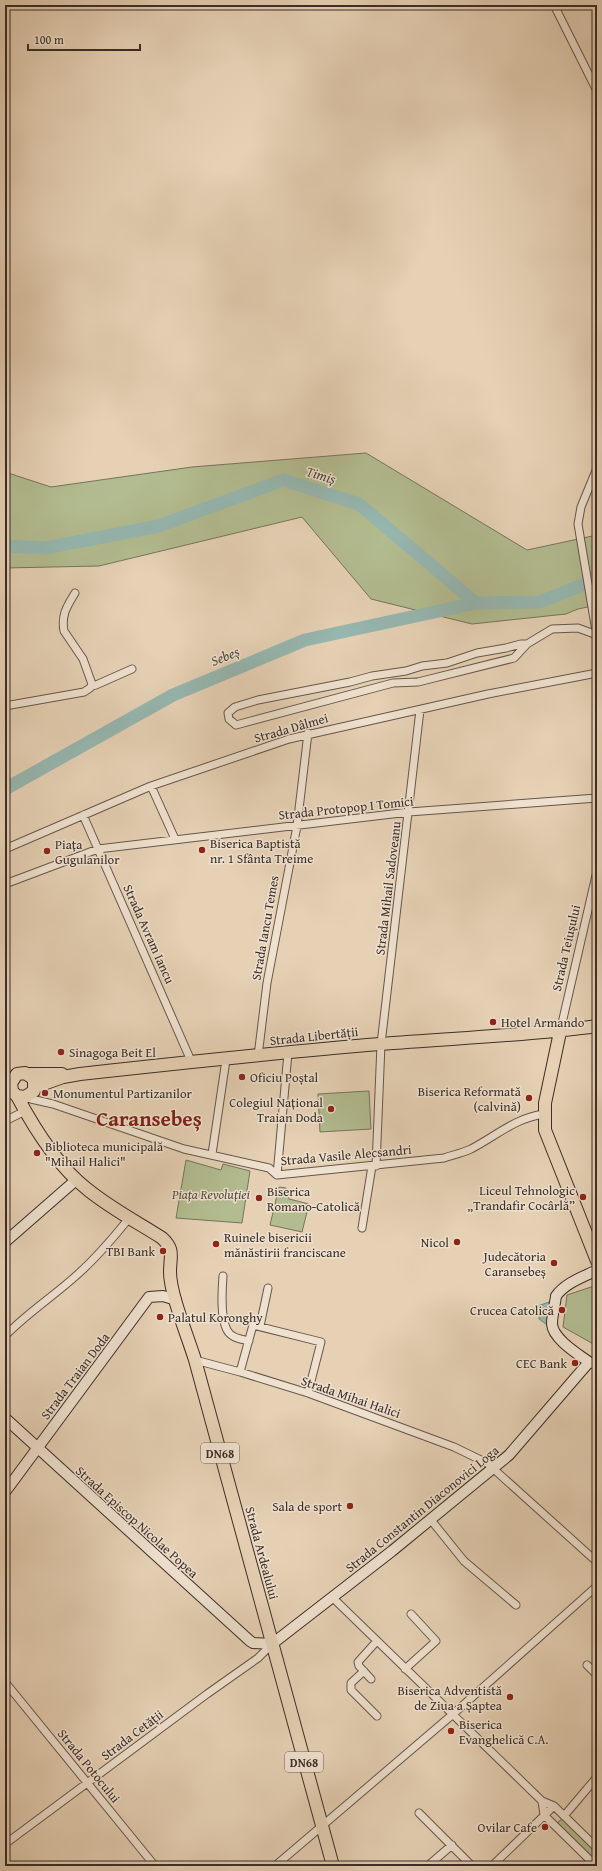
<svg xmlns="http://www.w3.org/2000/svg" width="602" height="1871" font-family="'Gentium Book Plus',serif">
	<style>
		.green { fill: #b2bc90; stroke: #76745c }
		.water { fill: #96b7b0; stroke: #728079 }
		.lines { fill: none; stroke-linecap: round; stroke-linejoin: round }
		.river { stroke: #96b7b0; stroke-width: 13 }
		.street-casing { stroke: #66564a; stroke-width: 9 }
		.secondary-casing { stroke: #3b2d27; stroke-width: 12 }
		.primary-casing { stroke: #3b2d27; stroke-width: 14 }
		.street { stroke: #efe1cf; stroke-width: 7 }
		.secondary { stroke: #efe1cf; stroke-width: 10 }
		.primary { stroke: #e6d1b5; stroke-width: 12 }
		.poi-dot { fill: #8f2418; stroke: #efe1cf; stroke-width: 1.5 }
		.labels { text-anchor: middle; dominant-baseline: central; stroke-width: 3; stroke-linejoin: round; paint-order: stroke }
		.shield { fill: #efe1cf; stroke: #716359; stroke-width: 1 }
		.shield-label { font-size: 12px; font-weight: bold; fill: #3b2d27 }
		.street-label { font-size: 13px; fill: #3b2d27; stroke: #efe1cf }
		.poi-label { font-size: 13px; fill: #3b2d27; stroke: #efe1cf; text-anchor: start }
		.park-label { font-size: 13px; font-style: italic; fill: #534a3c; stroke: #efe1cf }
		.water-label { font-size: 14px; font-style: italic; fill: #4d4942; stroke: #efe1cf }
		.town-label { font-size: 21px; font-weight: bold; fill: #7a1f14; stroke: #efe1cf }
	</style>
	<rect width="100%" height="100%" fill="#e6d1b5"/>
	<filter id="stains"><feTurbulence type="fractalNoise" baseFrequency=".005" numOctaves="4"/><feColorMatrix values="0 0 0 0 .2 0 0 0 0 .09 0 0 0 0 .02 0 0 0 .5 -.17"/></filter>
	<radialGradient id="worn" r=".72"><stop offset=".6" stop-color="#630" stop-opacity="0"/><stop offset="1" stop-color="#630" stop-opacity=".3"/></radialGradient>
	<!-- green -->
	<path class="green" d="M366,453L527,550L597,535V605L578,609L566,614L472,624L371,599L302,517L99,566L5,568V472L51,487L192,467Z
		M369,1091L371,1129L320,1132L318,1094Z
		M186,1160L221,1170L223,1164L250,1171L242,1223L176,1218Z
		M279,1187L286,1188L289,1199L309,1204L302,1232L270,1225Z
		M597,1285V1346L563,1327L567,1295Z
		M562,1819L597,1851V1863L558,1826V1822Z"/>
	<!-- water -->
	<path class="water" d="M549,1302L553,1305L549,1322L546,1324L539,1319V1316L534,1312L535,1307Z"/>
	<g class="lines">
		<!-- river -->
		<path class="river" d="M5,546L45,548L159,526L283,480L359,504L476,603
			M5,789L173,695L305,640L476,603L540,602L597,579"/>
		<!-- street casing -->
		<g class="street-casing">
			<path id="street" d="M554,5L597,91
				M597,468L581,507L578,524L597,637
				M527,644H521L506,648L477,653L447,663L422,666L406,671L372,676L350,682L258,700L235,707L228,713L229,719L236,725L393,683L418,682L514,658L527,644L552,629L578,628L597,635
				M92,686L96,685L132,669
				M5,706L84,692L90,688L92,684L83,659L64,631C61,615 67,606 75,593
				M151,786L175,839
				M83,815L192,1063
				M5,849L151,786L289,739L488,694L597,673
				M5,884L98,849L409,812L597,798
				M560,1032L597,871
				M258,1056L267,983L297,826L308,733
				M31,1099L53,1104L184,1149L269,1168L277,1175L444,1158C453,1155 462,1153 471,1149C496,1136 515,1118 544,1114
				M5,1121L25,1111
				M212,1154L226,1060
				M376,1166L381,1044L420,710
				M277,1175L288,1053
				M362,1228L372,1166
				M223,1276C222,1290 220,1317 227,1330C231,1338 241,1339 249,1341
				M260,1326L268,1288
				M5,1336C27,1313 54,1296 78,1274C97,1257 114,1237 130,1217
				M195,1360L240,1372L308,1393L454,1447L487,1463L597,1562
				M589,1362L597,1367
				M240,1372L253,1325L321,1342L308,1393
				M431,1520L464,1561L516,1605
				M333,1598L542,1801L554,1806L597,1848
				M587,1665L597,1675
				M405,1669L436,1641L411,1614
				M364,1671L351,1683V1690L377,1716
				M371,1679L359,1666L358,1662L376,1642
				M5,1682L155,1866
				M542,1801L544,1815L596,1866
				M419,1813L472,1866
				M564,1816L597,1777
				M5,1844L207,1694L258,1658L272,1644
				M430,1864L452,1845
				M275,1866L452,1715L597,1586
				M492,1866L554,1806"/>
		</g>
		<!-- secondary casing -->
		<g class="secondary-casing">
			<path id="secondary" d="M5,1242L76,1180
				M5,1418L250,1641L253,1643L272,1644L392,1551L509,1455L589,1362C578,1354 553,1339 552,1324C552,1315 555,1305 556,1296C565,1283 583,1277 597,1270
				M5,1492L149,1297L163,1296L176,1300"/>
		</g>
		<!-- primary casing -->
		<g class="primary-casing">
			<path id="primary" d="M560,1032L545,1103V1130L597,1261
				M29,1074H62
				M5,1085L17,1096L25,1097L34,1091V1079L25,1073L17,1074L11,1083L12,1091
				M35,1087L63,1077L80,1074C180,1063 280,1052 380,1044C453,1038 525,1036 597,1026
				M17,1096C34,1128 59,1167 87,1189C110,1208 137,1222 162,1238C175,1250 170,1256 170,1272C170,1294 188,1337 195,1360L333,1866"/>
		</g>
		<!-- street -->
		<use href="#street" class="street"/>
		<!-- secondary -->
		<use href="#secondary" class="secondary"/>
		<!-- primary -->
		<use href="#primary" class="primary"/>
	</g>
	<!-- markers -->
	<g class="poi-dot">
		<circle cx="202" cy="850" r="4"/>
		<circle cx="47" cy="851" r="4"/>
		<circle cx="493" cy="1022" r="4"/>
		<circle cx="61" cy="1052" r="4"/>
		<circle cx="242" cy="1077" r="4"/>
		<circle cx="45" cy="1093" r="4"/>
		<circle cx="529" cy="1098" r="4"/>
		<circle cx="331" cy="1109" r="4"/>
		<circle cx="37" cy="1153" r="4"/>
		<circle cx="583" cy="1197" r="4"/>
		<circle cx="259" cy="1198" r="4"/>
		<circle cx="457" cy="1242" r="4"/>
		<circle cx="216" cy="1244" r="4"/>
		<circle cx="163" cy="1251" r="4"/>
		<circle cx="554" cy="1263" r="4"/>
		<circle cx="562" cy="1310" r="4"/>
		<circle cx="160" cy="1317" r="4"/>
		<circle cx="575" cy="1363" r="4"/>
		<circle cx="350" cy="1506" r="4"/>
		<circle cx="510" cy="1697" r="4"/>
		<circle cx="451" cy="1731" r="4"/>
		<circle cx="545" cy="1827" r="4"/>
	</g>
	<g class="labels">
		<!-- shield labels -->
		<g class="shield">
			<rect x="201" y="1443" width="38" height="20" rx="3"/>
			<rect x="285" y="1752" width="38" height="20" rx="3"/>
		</g>
		<g class="shield-label">
			<text x="220" y="1453">DN68</text>
			<text x="304" y="1762">DN68</text>
		</g>
		<!-- street labels -->
		<g class="street-label">
			<text transform="translate(291 728) rotate(-16)">Strada Dâlmei</text>
			<text transform="translate(346 808) rotate(-6)">Strada Protopop I Tomici</text>
			<text transform="translate(388 888) rotate(-83)">Strada Mihail Sadoveanu</text>
			<text transform="translate(265 928) rotate(-80)">Strada Iancu Temes</text>
			<text transform="translate(149 934) rotate(66)">Strada Avram Iancu</text>
			<text transform="translate(566 948) rotate(-77)">Strada Teiușului</text>
			<text transform="translate(314 1036) rotate(-6)">Strada Libertății</text>
			<text transform="translate(346 1155) rotate(-5)">Strada Vasile Alecsandri</text>
			<text transform="translate(75 1376) rotate(-53)">Strada Traian Doda</text>
			<text transform="translate(351 1397) rotate(19)">Strada Mihai Halici</text>
			<text transform="translate(422 1509) rotate(-39)">Strada Constantin Diaconovici Loga</text>
			<text transform="translate(137 1522) rotate(42)">Strada Episcop Nicolae Popea</text>
			<text transform="translate(262 1553) rotate(75)">Strada Ardealului</text>
			<text transform="translate(132 1735) rotate(-37)">Strada Cetății</text>
			<text transform="translate(89 1766) rotate(51)">Strada Potocului</text>
		</g>
		<!-- poi labels -->
		<g class="poi-label">
			<text x="210" y="843">Biserica Baptistă<tspan x="210" dy="15">nr. 1 Sfânta Treime</tspan></text>
			<text x="55" y="844">Piața<tspan x="55" dy="15">Gugulanilor</tspan></text>
			<text x="501" y="1022">Hotel Armando</text>
			<text x="69" y="1052">Sinagoga Beit El</text>
			<text x="250" y="1077">Oficiu Poștal</text>
			<text x="521" y="1091" text-anchor="end">Biserica Reformată<tspan x="521" dy="15">(calvină)</tspan></text>
			<text x="53" y="1093">Monumentul Partizanilor</text>
			<text x="323" y="1102" text-anchor="end">Colegiul Național<tspan x="323" dy="15">Traian Doda</tspan></text>
			<text x="45" y="1146">Biblioteca municipală<tspan x="45" dy="15">"Mihail Halici"</tspan></text>
			<text x="575" y="1190" text-anchor="end">Liceul Tehnologic<tspan x="575" dy="15">„Trandafir Cocârlă”</tspan></text>
			<text x="267" y="1191">Biserica<tspan x="267" dy="15">Romano-Catolică</tspan></text>
			<text x="224" y="1237">Ruinele bisericii<tspan x="224" dy="15">mănăstirii franciscane</tspan></text>
			<text x="449" y="1242" text-anchor="end">Nicol</text>
			<text x="155" y="1251" text-anchor="end">TBI Bank</text>
			<text x="546" y="1256" text-anchor="end">Judecătoria<tspan x="546" dy="15">Caransebeș</tspan></text>
			<text x="554" y="1310" text-anchor="end">Crucea Catolică</text>
			<text x="168" y="1317">Palatul Koronghy</text>
			<text x="567" y="1363" text-anchor="end">CEC Bank</text>
			<text x="342" y="1506" text-anchor="end">Sala de sport</text>
			<text x="502" y="1690" text-anchor="end">Biserica Adventistă<tspan x="502" dy="15">de Ziua a Șaptea</tspan></text>
			<text x="459" y="1724">Biserica<tspan x="459" dy="15">Evanghelică C.A.</tspan></text>
			<text x="537" y="1827" text-anchor="end">Ovilar Cafe</text>
		</g>
		<!-- park labels -->
		<g class="park-label">
			<text x="211" y="1194">Piața Revoluției</text>
		</g>
		<!-- water labels -->
		<g class="water-label">
			<text transform="translate(321 475) rotate(17)">Timiș</text>
			<text transform="translate(225 656) rotate(-22)">Sebeș</text>
		</g>
		<!-- town labels -->
		<g class="town-label">
			<text x="149" y="1118">Caransebeș</text>
		</g>
	</g>
	<!-- margin -->
	<rect width="602" height="1871" fill="none" stroke="#e6d1b5" stroke-width="20"/>
	<rect x="6" y="6" width="590" height="1859" fill="none" stroke="#3b2d27" stroke-width="2"/>
	<rect x="10" y="10" width="582" height="1851" fill="none" stroke="#3b2d27"/>
	<!-- scale -->
	<path d="M28 44v6h112v-6" fill="none" stroke="#3b2d27" stroke-width="2"/>
	<text x="34" y="44" font-size="12" fill="#3b2d27" stroke="#efe1cf" stroke-width="3" paint-order="stroke">100 m</text>
	<rect width="100%" height="100%" filter="url(#stains)"/>
	<rect width="100%" height="100%" fill="url(#worn)"/>
</svg>
